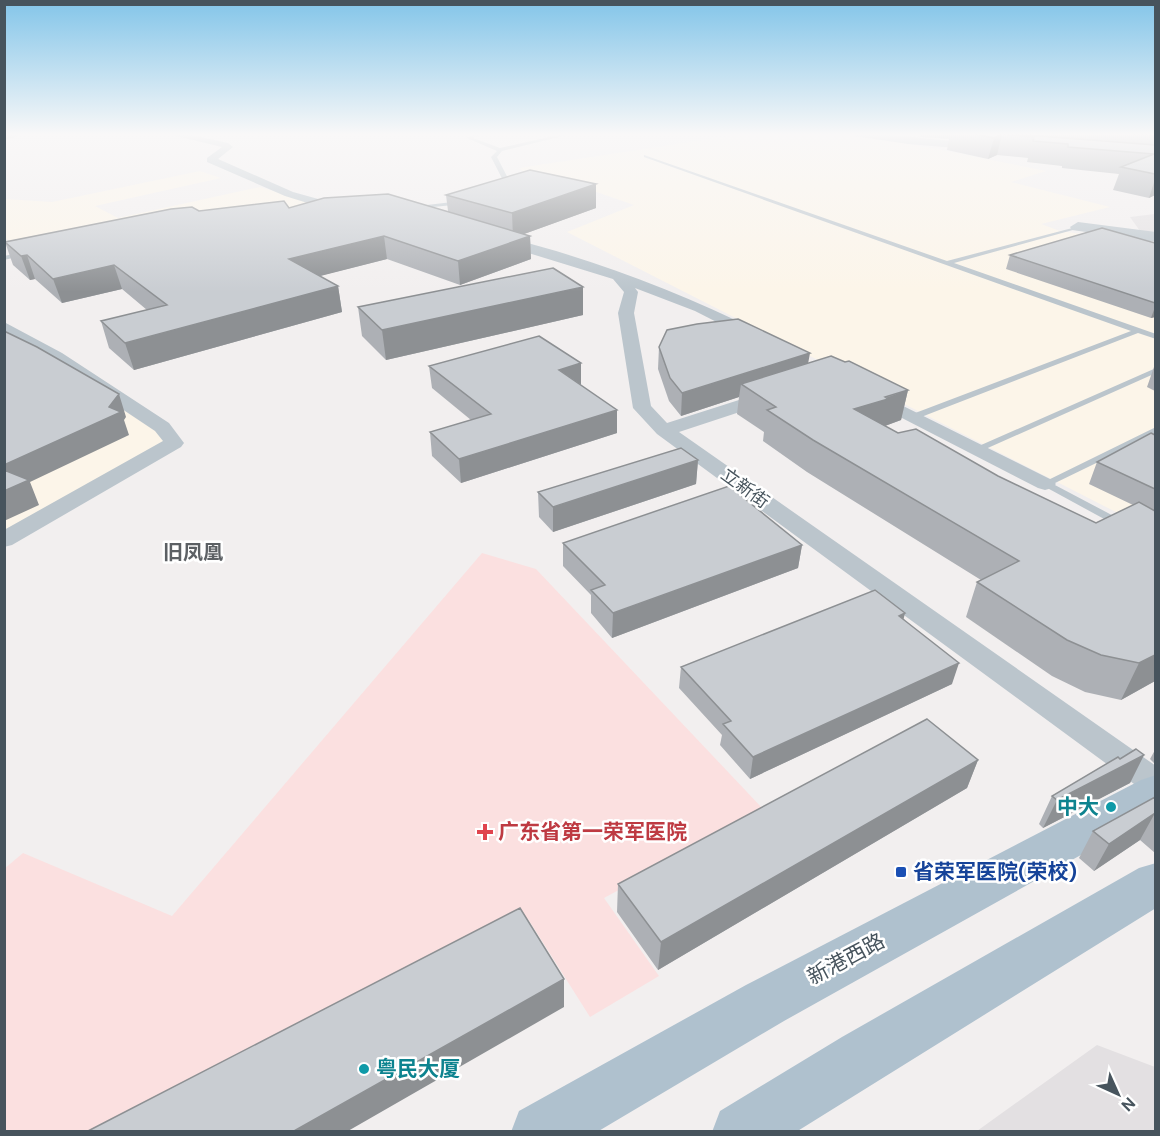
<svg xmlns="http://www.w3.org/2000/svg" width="1160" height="1136" font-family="'DM Sans','Noto Sans SC',sans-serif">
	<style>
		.commercial { fill: #fcf5e9 }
		.education { fill: #e3e0e2 }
		.medical { fill: #fbe0e0 }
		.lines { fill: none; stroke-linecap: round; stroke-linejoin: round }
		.service { fill: #bbc5cc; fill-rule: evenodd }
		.minor { fill: #bbc5cc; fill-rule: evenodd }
		.tertiary { fill: #bbc5cc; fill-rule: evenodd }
		.primary { fill: #afc1ce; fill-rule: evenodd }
		.wall { fill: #adb0b5 }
		.shaded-wall { fill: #8d9093 }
		.building { fill: #c9cdd2; stroke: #8d9093; stroke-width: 1.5 }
		.culture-dot { fill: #0f9aa8; stroke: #fff; stroke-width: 2 }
		.health-dot { fill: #e0444e; stroke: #fff; stroke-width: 2 }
		.transit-dot { fill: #1a4fb4; stroke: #fff; stroke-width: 2 }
		.labels { text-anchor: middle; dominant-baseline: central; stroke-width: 5; stroke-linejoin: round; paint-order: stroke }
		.street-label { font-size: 18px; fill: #47545d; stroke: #fff }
		.neighbourhood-label { font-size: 20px; font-weight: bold; fill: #5c6064; stroke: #fff }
		.near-culture-label { font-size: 21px; font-weight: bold; fill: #0d838f; stroke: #fff; text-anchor: end }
		.near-health-label { font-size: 21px; font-weight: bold; fill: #be3a42; stroke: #fff; text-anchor: start }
		.near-transit-label { font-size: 21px; font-weight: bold; fill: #164399; stroke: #fff; text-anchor: start }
		.near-street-label { font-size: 21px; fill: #47545d; stroke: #fff }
	</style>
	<rect width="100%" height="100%" fill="#f2efef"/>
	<!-- commercial -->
	<path class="commercial" d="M749,133L855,135L937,149L1046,171L1011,182L1110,207L1041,224L1060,231L1155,244V532L567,232L634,205L582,187L546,191L519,168Z
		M200,171L221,178L95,206L118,218L260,187L334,210L28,252L5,238V199L52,202Z
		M5,337L170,438L5,539Z"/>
	<!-- education -->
	<path class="education" d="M1155,214V233L1140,231L1130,217Z
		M1097,1045L1155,1067V1131H977Z"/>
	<!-- medical -->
	<path class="medical" d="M482,553L536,569L765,811L604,898L659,976L590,1017L528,919L132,1131H5L4,869L23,853L172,916Z"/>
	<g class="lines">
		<!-- service -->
		<path class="service" d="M478,133H484L473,138L500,148L567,133H575L502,151L497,157L514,190L511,192L508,190L491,157L497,151L467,138Z
			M644,155L947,261L1080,226V228L954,263L1156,334V339L1138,333L916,419H910V415L1131,331L644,157Z
			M461,201L463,204L413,209L410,207Z
			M27,251L30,253L29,254L4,260V256Z
			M1156,368V373L981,451L977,452L972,449Z
			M1156,427V434L1053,484L1125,522L1127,524L1125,526H1117L1040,484Z"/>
		<!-- minor -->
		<path class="minor" d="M24,133L22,135L4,140V134Z
			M164,133H182L228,143L233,147L218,159L293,192L347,207L349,210L343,214L285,196L207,162V158L222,147Z
			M849,133H873L980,144L985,147L980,150L908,144L854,136Z
			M501,236C590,258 677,291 760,332L762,335L760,338H748L695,311L635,288L638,292L634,313L651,406L667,423L764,392H776L779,396L776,400L679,432L1156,766V795L1145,792L657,434L633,408L618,313L624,292L613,279L496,243L495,240Z
			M4,322L62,353L169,423L184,443L181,447L12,545L4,547V530L163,441L155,431L50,361L4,334Z
			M873,391L1052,480L1056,484L1052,488L1045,490L1038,488L867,400L864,396L867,392Z"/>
		<!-- tertiary -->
		<path class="tertiary" d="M1078,222L1156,232V242L1072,230L1070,227Z"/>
		<!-- primary -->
		<path class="primary" d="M1156,775V813L784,1021L597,1132H511L519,1111L746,985L1141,780Z
			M1156,863V908L796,1132H712L720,1111L842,1037L1139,868Z"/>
	</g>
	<!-- wall -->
	<path class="wall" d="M919,133H1155V195L1149,198L1113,190L1119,174L1062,168V166L1027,162L1028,158L997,155L988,159L947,150L949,139L920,137V133Z
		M446,195L596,208L524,234L530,236L531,259L460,285L387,259L319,276L338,286L342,312L134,370L109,348L101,321L147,310L122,289L62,303L35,279L30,280L13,265L5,242L199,211L289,208L448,211Z
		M1155,243V317L1151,318L1006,269L1010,255Z
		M583,287V315L386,360L362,336L358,307Z
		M659,347L808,363L908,390L901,420L885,426L898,433L998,476L1096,523L1133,505L1089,484L1097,462L1155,435V681L1121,700L1085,692L1052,676L966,617L977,582L981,580L807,472L763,441L764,432L737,414L739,397L681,416L669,401L658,369Z
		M429,366L581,385L617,433L461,483L432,456L430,432L471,420L432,388Z
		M1154,367H1155V391L1147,387Z
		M698,460L696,484L553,532L539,517L538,492Z
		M563,543L802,545L798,568L612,638L591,613V595L563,566Z
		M904,619L952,684L750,779L720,745L722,735L679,688L681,667Z
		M1155,750V764L1150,759Z
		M1144,755L1130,783L1043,828L1039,824L1052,796L1120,759Z
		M978,760L967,788L658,970L617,912L618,884Z
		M1155,797V853L1140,840L1094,871L1079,858L1093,831Z"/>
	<!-- shaded-wall -->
	<path class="shaded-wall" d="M1002,134L997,155L988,159L994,138Z
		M1155,179V195L1149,198Z
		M596,184V208L513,238L512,213Z
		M384,236L387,259L293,283L289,259Z
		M530,236L531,259L460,285L458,261Z
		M27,255L35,279L30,280L21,256Z
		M114,265L122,289L62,303L53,279Z
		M338,286L342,312L134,370L125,343Z
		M583,287V315L386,360L382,330Z
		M1155,307V317L1151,318Z
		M810,353L806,375L741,384L739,397L681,416L682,393Z
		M581,363V385L559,370Z
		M908,390L901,420L882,427L854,409Z
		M119,394L126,417L124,420L129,435L30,482L39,505L4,521V465L109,407Z
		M617,410V433L461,483L459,459Z
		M698,460L696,484L553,532V507Z
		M802,545L798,568L612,638L613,613Z
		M905,613L900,634L899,616Z
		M1155,655V681L1121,700L1139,663Z
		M959,663L952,684L750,779L753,757Z
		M1144,755L1130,783L1043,828L1057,800Z
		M978,760L967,788L658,970L661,942Z
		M1155,813L1140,840L1094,871L1109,844Z
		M564,979V1007L348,1131H294Z"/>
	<!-- building -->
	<path class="building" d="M971,133H1001L1155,145V174L1121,167L1154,154L1068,147V144L1033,141L1034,137L1002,134L994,138Z
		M1127,133H1155V135Z
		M530,170L596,184L512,213L446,195Z
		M388,194L530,236L458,261L384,236L289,259L338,286L125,343L101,321L167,305L114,265L53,279L27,255L21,256L5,242L171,209L192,207L199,211L284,201L289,208L324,198Z
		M1102,228L1155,243V303L1010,255Z
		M553,268L583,287L382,330L358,307Z
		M738,319L810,353L682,393L670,378L659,347L667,330L697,324Z
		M4,331L37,347L119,394L109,407L121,412L4,465Z
		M539,336L581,363L559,370L617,410L459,459L430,432L491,414L429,366Z
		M831,356L845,362L849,361L908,390L885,397L888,399L854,409L898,433L916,429L998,476L1096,523L1139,502L1155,511V655L1139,663L1101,655L1067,640L977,582L1019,561L813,440L767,410L776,407L741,384Z
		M1151,433L1155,435V489L1097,462Z
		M681,448L698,460L553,507L538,492Z
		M4,470L29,480L4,491Z
		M729,486L802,545L613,613L591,590L605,585L563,543Z
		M875,590L905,613L899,616L959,663L753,757L723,724L731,721L681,667Z
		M927,719L978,760L661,942L618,884Z
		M1136,749L1144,755L1057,800L1052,796L1118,757L1120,759Z
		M1155,797V813L1109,844L1093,831Z
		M520,908L564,979L294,1131H88Z"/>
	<!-- sky -->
	<linearGradient id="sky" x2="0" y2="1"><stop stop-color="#83c5e9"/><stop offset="0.46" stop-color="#f9f8f8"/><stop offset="1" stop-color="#f9f8f8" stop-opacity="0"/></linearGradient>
	<rect width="1160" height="292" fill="url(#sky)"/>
	<!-- markers -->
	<g class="culture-dot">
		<circle cx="1111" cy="807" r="6"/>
		<circle cx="364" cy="1069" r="6"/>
	</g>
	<path class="health-dot" d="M482 823h6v6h6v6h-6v6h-6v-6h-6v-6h6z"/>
	<rect class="transit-dot" x="895" y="866" width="12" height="12" rx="3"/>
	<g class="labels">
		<!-- street labels -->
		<g class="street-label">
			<text transform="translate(745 488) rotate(36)">立新街</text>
		</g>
		<!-- neighbourhood labels -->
		<g class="neighbourhood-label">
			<text x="193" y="552">旧凤凰</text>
		</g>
		<!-- near-culture labels -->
		<g class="near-culture-label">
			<text x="1099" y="807">中大</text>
			<text x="376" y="1069" text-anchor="start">粤民大厦</text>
		</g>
		<!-- near-health labels -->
		<g class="near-health-label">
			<text x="498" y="832">广东省第一荣军医院</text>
		</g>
		<!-- near-transit labels -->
		<g class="near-transit-label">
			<text x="913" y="872">省荣军医院(荣校)</text>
		</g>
		<!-- near-street labels -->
		<g class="near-street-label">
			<text transform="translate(846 959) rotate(-28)">新港西路</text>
		</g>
	</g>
	<!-- border -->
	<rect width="1160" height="1136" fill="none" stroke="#47545d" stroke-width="12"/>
	<!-- north arrow -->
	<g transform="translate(1118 1094) rotate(135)" stroke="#ffffff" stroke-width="4.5" paint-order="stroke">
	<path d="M0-4.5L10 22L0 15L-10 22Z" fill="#47545d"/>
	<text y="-9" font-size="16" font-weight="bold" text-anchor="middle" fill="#47545d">N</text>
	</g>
</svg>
